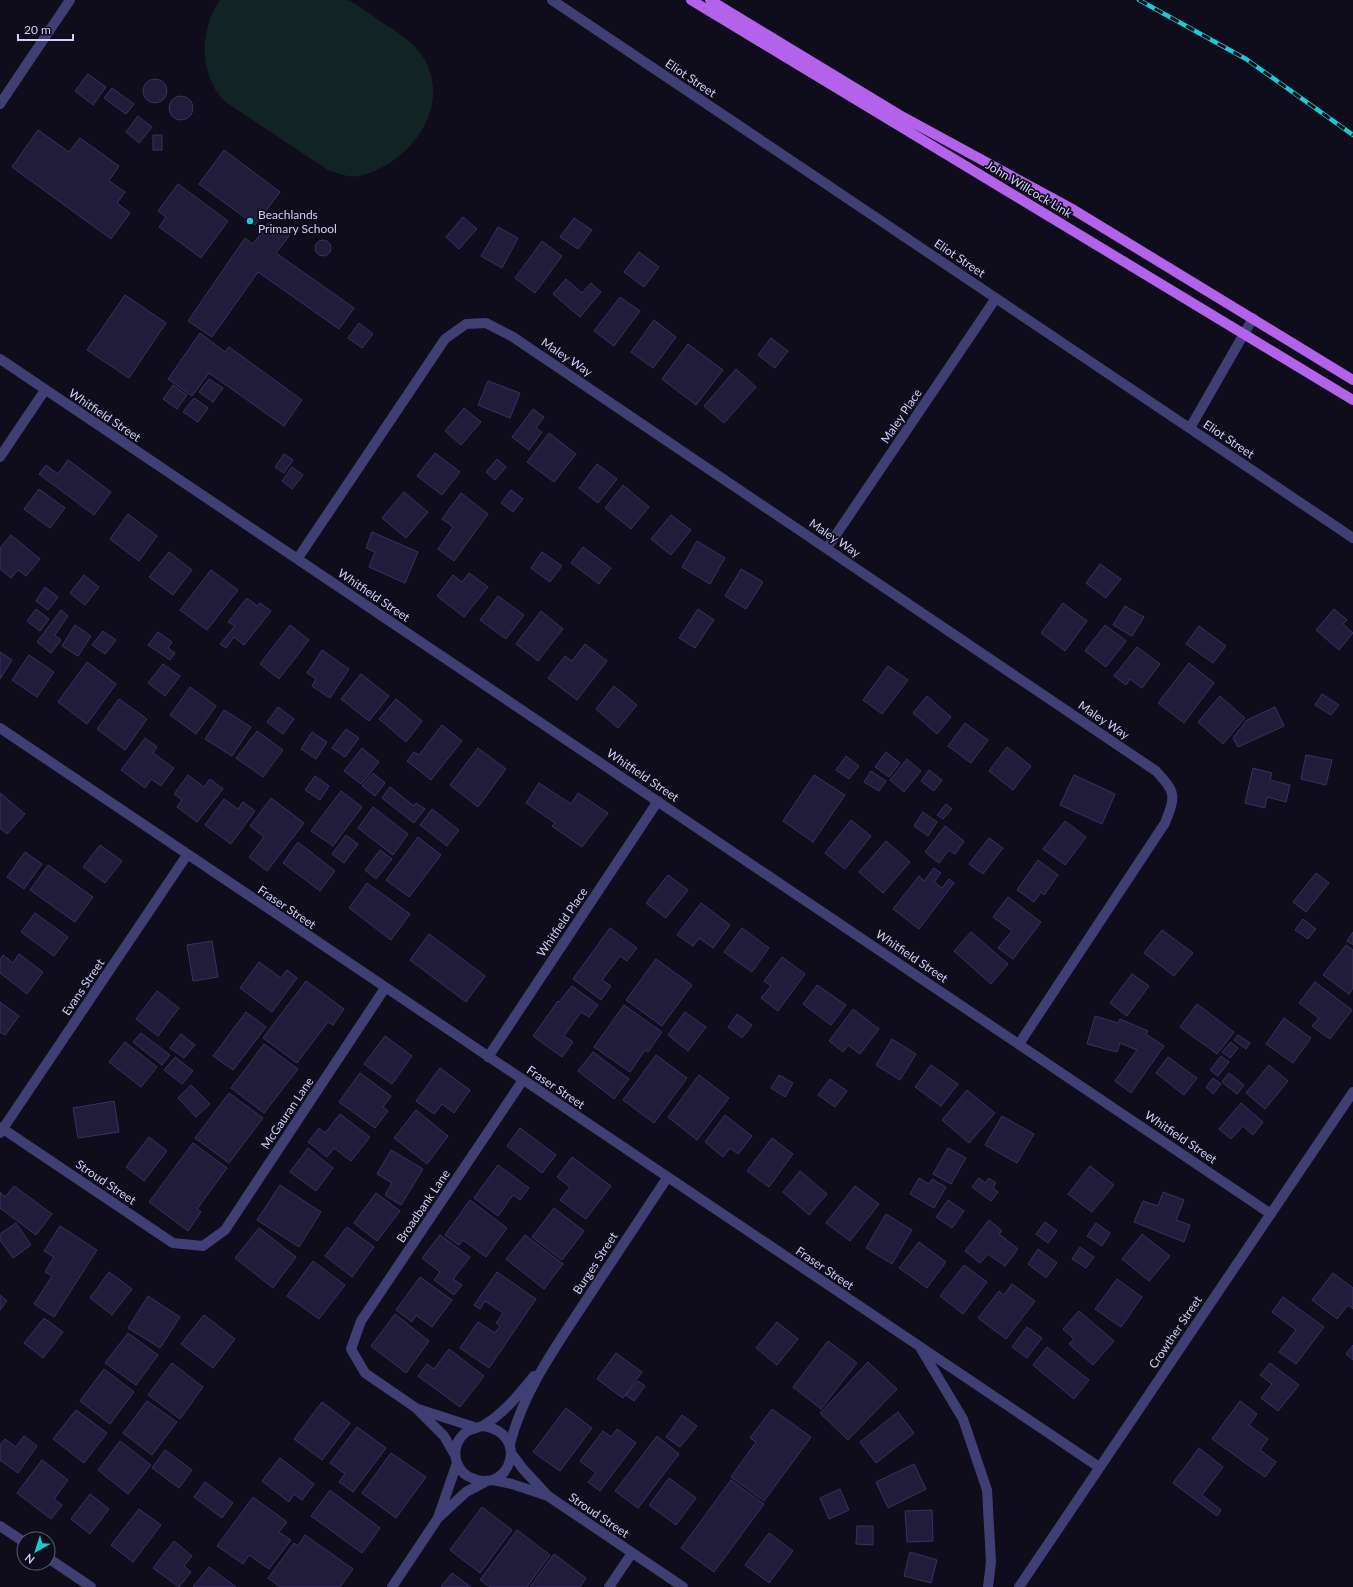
<svg xmlns="http://www.w3.org/2000/svg" width="1353" height="1587" font-family="Lato,sans-serif">
	<style>
		.green { fill: #112423 }
		.building { fill: #211c39; stroke: #393162 }
		.lines { fill: none; stroke-linecap: round; stroke-linejoin: round }
		.minor { stroke: #3f3f74; stroke-width: 10 }
		.major { stroke: #b363ea; stroke-width: 10 }
		.rail-casing { stroke: #1dc9d5; stroke-width: 4.5 }
		.rail { stroke: #0f0d1b; stroke-width: 3; stroke-dasharray: 9; stroke-linecap: butt }
		.poi-dot { fill: #1dc9d5; stroke: #0f0d1b; stroke-width: 1.5 }
		.labels { text-anchor: middle; dominant-baseline: central; stroke-width: 3.5; stroke-linejoin: round; paint-order: stroke }
		.street-label { font-size: 12px; fill: #d1cef8; stroke: #0f0d1b }
		.poi-label { font-size: 12px; fill: #d1cef8; stroke: #0f0d1b; text-anchor: start }
	</style>
	<rect width="100%" height="100%" fill="#0f0d1b"/>
	<!-- green -->
	<path class="green" d="M220,0C250,0 280,0 311,0C322,0 336,0 347,0C355,2 375,18 383,23C403,36 423,48 430,72C445,117 405,164 363,175C351,179 339,174 328,170L224,101C199,74 199,30 220,0Z"/>
	<!-- building -->
	<path class="building" d="M88,74L106,87L93,105L75,91Z
		M143 91a12 12 0 1 1 24 0a12 12 0 1 1-24 0Z
		M112,88L134,104L126,114L104,98Z
		M169 108a12 12 0 1 1 24 0a12 12 0 1 1-24 0Z
		M138,116L152,127L139,143L126,132Z
		M38,130L69,152L80,138L119,166L109,181L125,192L117,203L130,213L111,239L12,167Z
		M153,135H162V150H153Z
		M224,150L280,192L255,225L199,184Z
		M178,184L228,221L201,258L159,227L166,217L158,211Z
		M463,217L477,229L459,249L446,237Z
		M574,218L592,230L578,249L560,237Z
		M269,222L289,236L276,253L354,308L339,329L258,272L212,337L188,321L245,238L253,244Z
		M498,227L518,238L502,268L481,256Z
		M315 248a8 8 0 1 1 16 0a8 8 0 1 1-16 0Z
		M542,241L562,256L535,293L515,278Z
		M639,252L659,267L644,287L624,272Z
		M566,279L582,293L591,283L601,292L580,317L553,294Z
		M125,295L166,323L129,378L87,350Z
		M620,297L640,311L614,346L594,331Z
		M654,320L676,337L653,368L631,352Z
		M359,323L373,334L362,348L348,338Z
		M200,333L225,352L229,347L302,400L284,426L209,373L192,396L168,379Z
		M771,338L788,351L775,368L758,355Z
		M688,344L723,370L696,405L662,379Z
		M736,369L756,387L724,423L704,406Z
		M209,379L223,388L213,402L199,392Z
		M488,381L520,393L510,418L478,405Z
		M173,385L187,395L177,409L163,399Z
		M194,398L208,408L198,422L183,412Z
		M464,408L481,422L461,445L445,431Z
		M533,409L544,417L536,428L542,432L529,450L512,437Z
		M549,433L576,454L554,482L527,462Z
		M435,453L460,472L442,495L417,476Z
		M284,454L293,460L284,473L275,467Z
		M497,459L506,467L495,480L486,472Z
		M68,460L111,492L94,515L39,474L46,465L58,474Z
		M597,464L617,479L598,503L579,488Z
		M292,467L303,475L292,489L282,481Z
		M623,485L649,507L631,529L605,508Z
		M39,489L65,508L50,528L24,509Z
		M511,490L523,499L513,512L501,503Z
		M404,492L428,512L406,538L382,518Z
		M461,493L488,514L454,561L438,549L453,527L442,519Z
		M128,514L157,536L139,561L110,539Z
		M671,515L691,530L671,555L651,539Z
		M372,532L418,552L405,583L369,567L375,552L366,548Z
		M11,535L40,559L26,576L18,570L11,578L0,569V548Z
		M697,541L725,558L710,584L682,567Z
		M583,547L611,568L599,584L571,563Z
		M169,552L192,570L173,595L149,577Z
		M542,552L562,566L550,582L531,568Z
		M1100,564L1121,579L1106,598L1086,583Z
		M741,569L763,582L746,609L725,596Z
		M211,570L238,590L207,630L180,610Z
		M469,573L488,587L464,617L437,596L453,575L462,582Z
		M84,575L99,587L85,605L70,593Z
		M45,587L58,597L48,610L36,601Z
		M498,596L524,615L506,639L480,620Z
		M247,598L257,606L260,603L271,611L244,645L234,637L226,648L220,644L235,626L228,622Z
		M1063,603L1087,621L1065,651L1041,633Z
		M1125,606L1144,617L1132,636L1113,625Z
		M36,609L49,619L40,631L27,621Z
		M698,609L714,620L695,648L679,638Z
		M1334,609L1347,620L1343,624L1353,633L1339,650L1316,630Z
		M61,610L68,616L55,635L61,640L51,653L37,642Z
		M541,611L563,629L538,661L516,644Z
		M75,625L91,636L78,656L62,646Z
		M290,625L309,640L279,679L260,664Z
		M1105,625L1126,641L1106,667L1085,651Z
		M1199,626L1226,646L1213,663L1186,644Z
		M103,631L116,640L105,654L92,645Z
		M158,632L172,642L168,648L175,653L170,660L148,645Z
		M585,644L607,661L577,700L548,678L565,656L572,661Z
		M1137,647L1160,664L1142,688L1130,679L1126,685L1114,676Z
		M322,650L349,669L330,698L312,686L316,679L307,673Z
		M0,652L12,660L0,679Z
		M29,655L54,672L37,697L12,680Z
		M87,662L116,684L87,724L58,702Z
		M1189,663L1214,683L1184,723L1158,703Z
		M163,664L180,676L165,696L148,683Z
		M888,666L908,680L882,714L863,700Z
		M361,674L389,696L369,721L341,699Z
		M614,686L637,705L618,728L596,709Z
		M190,687L216,706L196,734L170,715Z
		M1322,694L1339,705L1331,715L1315,705Z
		M927,696L951,717L937,734L913,713Z
		M1220,696L1245,718L1223,744L1198,722Z
		M119,699L147,719L125,750L97,729Z
		M396,699L422,721L406,742L379,719Z
		M278,707L294,719L283,734L267,722Z
		M1275,707L1284,726L1238,747L1233,738L1247,720Z
		M224,710L251,727L232,756L205,739Z
		M965,723L988,740L971,763L948,746Z
		M442,725L462,741L431,780L407,761L414,752L419,755Z
		M346,729L359,738L345,757L332,748Z
		M257,731L283,750L263,777L236,758Z
		M312,732L327,742L316,759L301,749Z
		M145,738L157,747L153,753L174,768L161,786L151,779L145,788L121,770Z
		M1007,747L1031,766L1013,790L989,771Z
		M362,748L379,762L361,784L344,771Z
		M478,748L506,769L478,807L450,785Z
		M886,752L900,763L889,777L875,767Z
		M1306,755L1332,760L1326,785L1301,779Z
		M846,756L859,766L849,779L836,770Z
		M907,759L921,771L904,792L890,780Z
		M1253,768L1272,773L1270,780L1290,785L1286,802L1267,797L1265,808L1245,803Z
		M929,770L942,780L934,791L921,781Z
		M871,771L886,781L879,791L864,782Z
		M373,773L385,783L375,796L362,786Z
		M188,775L204,787L210,779L223,789L197,822L177,807L182,800L174,794Z
		M814,775L845,795L813,842L783,821Z
		M1074,775L1115,794L1102,824L1060,805Z
		M315,776L329,786L320,800L305,790Z
		M539,783L571,804L578,793L608,813L582,847L552,826L555,823L526,803Z
		M390,787L414,806L416,803L425,809L414,823L382,798Z
		M341,791L362,807L333,846L311,831Z
		M0,793L25,814L7,834L0,828Z
		M271,798L304,823L267,871L249,857L264,837L250,826Z
		M224,799L238,809L243,802L255,811L231,844L205,825Z
		M946,804L952,809L943,819L937,815Z
		M373,807L408,834L393,855L358,828Z
		M432,809L459,830L447,846L420,825Z
		M923,812L937,822L928,836L914,826Z
		M851,820L871,836L845,869L825,853Z
		M1065,821L1086,837L1065,865L1043,849Z
		M945,826L964,841L955,854L949,850L939,863L925,852Z
		M346,835L358,844L344,863L332,854Z
		M418,837L441,855L409,897L386,880Z
		M989,838L1003,848L983,874L969,864Z
		M886,841L910,862L883,893L859,872Z
		M298,842L335,871L320,891L283,863Z
		M100,845L122,861L105,883L83,867Z
		M380,850L392,859L376,879L365,870Z
		M25,852L42,864L24,889L7,877Z
		M1038,860L1058,875L1044,895L1041,892L1034,902L1017,890Z
		M48,865L93,897L75,922L30,890Z
		M934,868L941,873L934,882L942,888L949,879L954,883L919,929L893,909L919,876L924,881Z
		M1316,873L1329,883L1306,912L1293,902Z
		M668,875L688,890L666,918L646,903Z
		M367,883L410,914L391,940L349,908Z
		M1008,897L1041,922L1013,959L998,948L1012,931L993,917Z
		M701,903L730,925L713,948L699,938L693,946L677,935Z
		M35,913L68,937L54,956L21,932Z
		M1303,919L1316,929L1308,939L1295,930Z
		M610,928L637,948L627,961L620,956L602,980L611,986L601,1000L573,979Z
		M742,928L769,948L752,972L724,952Z
		M1162,930L1193,953L1174,976L1144,953Z
		M971,932L1008,964L991,984L954,951Z
		M1353,932V945L1347,941Z
		M429,934L485,976L466,1002L410,960Z
		M212,941L218,977L193,981L187,945Z
		M1346,945L1353,950V988L1349,994L1323,975Z
		M19,954L43,972L27,994L0,973V960L3,955L13,963Z
		M782,957L805,974L778,1011L761,998L771,986L764,981Z
		M656,959L692,985L662,1026L626,1000Z
		M259,962L281,978L287,970L297,978L272,1012L240,988Z
		M1132,974L1149,986L1127,1016L1110,1003Z
		M306,981L344,1009L333,1025L328,1022L297,1063L263,1038Z
		M1315,982L1352,1010L1330,1039L1312,1026L1319,1018L1299,1003Z
		M817,985L846,1005L831,1025L803,1004Z
		M572,986L598,1005L589,1017L581,1012L564,1036L573,1042L562,1057L533,1036L558,1001L559,1002Z
		M157,991L179,1008L158,1036L136,1019Z
		M0,1002L19,1016L5,1035L0,1032Z
		M1197,1004L1234,1032L1217,1054L1180,1027Z
		M624,1005L662,1032L648,1052L645,1050L630,1072L594,1047Z
		M853,1009L879,1029L860,1054L848,1045L843,1052L829,1041Z
		M246,1012L266,1027L233,1070L213,1056Z
		M685,1012L706,1027L688,1051L668,1035Z
		M737,1014L752,1025L742,1038L728,1027Z
		M1095,1016L1118,1023L1120,1019L1148,1031L1146,1034L1164,1046L1131,1093L1115,1081L1137,1050L1120,1043L1117,1052L1087,1044Z
		M1284,1018L1311,1038L1293,1063L1266,1044Z
		M141,1033L170,1055L162,1065L133,1042Z
		M181,1034L195,1045L184,1058L170,1048Z
		M1238,1035L1250,1043L1246,1049L1234,1040Z
		M385,1036L412,1056L392,1084L364,1064Z
		M892,1039L916,1054L900,1080L876,1065Z
		M125,1042L157,1067L141,1087L109,1062Z
		M1231,1042L1238,1048L1230,1058L1222,1052Z
		M264,1044L298,1069L264,1113L231,1088Z
		M593,1052L629,1079L614,1099L578,1071Z
		M656,1055L687,1078L654,1123L623,1100Z
		M1221,1056L1229,1062L1218,1076L1210,1070Z
		M175,1057L193,1071L182,1084L164,1070Z
		M1168,1057L1197,1078L1184,1095L1156,1073Z
		M931,1065L958,1084L941,1106L915,1087Z
		M1269,1065L1288,1081L1265,1109L1246,1093Z
		M440,1068L470,1090L454,1113L442,1104L434,1114L416,1101Z
		M360,1073L391,1096L383,1107L388,1111L375,1128L339,1102Z
		M1229,1073L1244,1085L1237,1094L1222,1082Z
		M699,1075L729,1098L697,1140L668,1117Z
		M779,1075L793,1083L785,1097L771,1088Z
		M1213,1078L1221,1084L1213,1094L1206,1087Z
		M830,1079L847,1091L835,1107L818,1095Z
		M191,1085L210,1104L196,1117L178,1098Z
		M967,1090L995,1113L969,1143L942,1120Z
		M229,1093L263,1118L229,1163L195,1138Z
		M114,1101L119,1132L78,1138L73,1108Z
		M1241,1103L1263,1122L1253,1135L1243,1126L1231,1139L1219,1129Z
		M416,1110L448,1136L427,1164L394,1138Z
		M340,1114L370,1137L351,1161L334,1148L327,1157L308,1142L319,1128L325,1133Z
		M725,1115L752,1136L738,1154L730,1148L723,1157L705,1142Z
		M1002,1116L1034,1134L1017,1163L985,1145Z
		M520,1128L556,1155L542,1173L507,1146Z
		M149,1137L167,1151L144,1181L126,1167Z
		M772,1138L793,1154L769,1187L747,1171Z
		M193,1143L227,1168L197,1209L201,1212L188,1231L149,1202Z
		M308,1148L333,1168L316,1191L290,1172Z
		M948,1148L966,1158L951,1184L933,1174Z
		M391,1150L423,1169L401,1205L385,1195L392,1183L377,1174Z
		M572,1157L611,1186L586,1219L560,1200L570,1187L557,1177Z
		M498,1165L529,1188L520,1200L513,1195L498,1216L474,1198Z
		M1090,1166L1114,1185L1092,1212L1068,1194Z
		M800,1171L827,1194L809,1215L783,1192Z
		M919,1178L929,1184L932,1179L946,1187L934,1208L910,1194Z
		M979,1178L985,1183L989,1178L996,1183L993,1188L998,1192L991,1201L972,1187Z
		M280,1185L321,1212L299,1247L257,1220Z
		M14,1186L52,1214L36,1235L0,1208V1192L5,1197Z
		M855,1186L879,1204L850,1241L826,1223Z
		M1163,1192L1184,1200L1176,1220L1190,1225L1184,1242L1134,1222L1143,1201L1158,1206Z
		M376,1193L400,1211L377,1241L354,1223Z
		M470,1200L507,1228L486,1257L463,1240L459,1245L445,1235Z
		M948,1200L964,1211L952,1228L936,1217Z
		M554,1208L584,1231L562,1260L532,1237Z
		M886,1214L912,1230L892,1264L866,1248Z
		M989,1220L1002,1231L999,1234L1018,1249L1005,1266L988,1254L980,1263L965,1251Z
		M1045,1222L1057,1231L1048,1243L1036,1234Z
		M16,1223L31,1245L13,1258L0,1240V1234Z
		M1096,1223L1110,1233L1102,1246L1087,1236Z
		M60,1226L97,1250L54,1317L34,1304L52,1276L45,1272L54,1257L44,1251Z
		M347,1227L374,1247L352,1277L325,1256Z
		M259,1228L296,1257L273,1288L235,1258Z
		M1142,1234L1170,1256L1149,1281L1122,1259Z
		M440,1235L470,1257L453,1279L462,1285L454,1295L434,1280L440,1272L422,1258Z
		M525,1235L563,1264L544,1289L506,1259Z
		M919,1242L946,1262L927,1288L899,1268Z
		M1080,1247L1094,1257L1086,1268L1072,1259Z
		M1038,1249L1057,1263L1046,1278L1028,1264Z
		M313,1261L345,1285L319,1319L287,1296Z
		M964,1265L987,1282L963,1314L940,1296Z
		M109,1272L132,1289L112,1315L90,1298Z
		M497,1272L536,1299L489,1368L460,1348L478,1322L495,1333L500,1326L496,1323L503,1313L485,1301L480,1309L474,1305Z
		M1333,1273L1353,1288V1309L1348,1305L1337,1319L1312,1300Z
		M420,1277L452,1300L432,1327L416,1315L412,1322L396,1310Z
		M1117,1279L1142,1297L1121,1327L1095,1309Z
		M1012,1284L1035,1301L1006,1339L978,1318L999,1291L1004,1295Z
		M0,1295L7,1301L0,1310Z
		M148,1296L180,1317L160,1348L128,1328Z
		M1283,1297L1324,1327L1296,1364L1279,1352L1296,1330L1272,1312Z
		M1079,1311L1114,1341L1093,1365L1069,1344L1074,1339L1063,1329Z
		M395,1314L429,1341L406,1373L371,1346Z
		M204,1315L235,1339L213,1368L181,1344Z
		M44,1318L63,1332L43,1358L24,1343Z
		M777,1322L798,1339L777,1365L756,1348Z
		M1027,1327L1042,1338L1027,1358L1012,1347Z
		M128,1333L158,1355L136,1385L105,1363Z
		M828,1341L857,1363L821,1409L793,1387Z
		M1353,1345V1360L1346,1354Z
		M1047,1347L1089,1380L1074,1399L1033,1365Z
		M449,1349L484,1376L460,1407L418,1376L427,1364L434,1369Z
		M616,1353L642,1372L623,1398L597,1379Z
		M868,1362L897,1389L848,1440L820,1413Z
		M172,1363L203,1387L180,1419L148,1395Z
		M1270,1363L1299,1385L1278,1411L1261,1398L1272,1384L1260,1375Z
		M104,1369L134,1392L110,1424L80,1401Z
		M638,1381L645,1386L634,1401L626,1395Z
		M147,1401L177,1422L152,1455L123,1433Z
		M1240,1401L1257,1414L1249,1425L1268,1439L1260,1450L1276,1462L1265,1477L1212,1439Z
		M322,1402L350,1423L322,1460L294,1439Z
		M566,1408L592,1428L560,1471L533,1452Z
		M772,1409L811,1437L764,1501L731,1477L756,1442L750,1438Z
		M76,1410L107,1433L84,1463L53,1439Z
		M898,1412L914,1433L876,1463L860,1442Z
		M682,1415L697,1426L680,1447L666,1437Z
		M357,1427L386,1448L353,1492L339,1482L345,1474L330,1463Z
		M617,1429L636,1443L600,1491L588,1482L596,1473L580,1461L603,1431L611,1437Z
		M24,1436L37,1446L18,1473L0,1460V1445L5,1439L16,1447Z
		M657,1436L679,1454L638,1508L615,1491Z
		M120,1441L151,1465L128,1494L98,1470Z
		M1199,1448L1223,1467L1202,1495L1221,1510L1217,1516L1173,1483Z
		M165,1450L192,1470L179,1488L152,1468Z
		M391,1453L426,1477L396,1518L362,1493Z
		M280,1458L314,1484L302,1500L294,1494L289,1502L262,1481Z
		M42,1460L68,1480L54,1499L62,1505L51,1519L17,1493Z
		M914,1464L926,1489L888,1508L876,1482Z
		M669,1478L696,1498L676,1525L649,1505Z
		M731,1480L764,1504L714,1572L681,1548Z
		M205,1482L233,1503L222,1518L194,1497Z
		M840,1489L849,1510L829,1519L820,1498Z
		M330,1490L380,1528L362,1553L311,1516Z
		M90,1494L109,1509L90,1534L71,1519Z
		M253,1497L287,1522L279,1532L291,1540L269,1569L249,1555L243,1564L217,1546Z
		M482,1507L512,1530L480,1573L450,1550Z
		M139,1509L161,1525L133,1562L111,1545Z
		M932,1510L933,1541L907,1542L905,1511Z
		M857,1526H873V1545L856,1544Z
		M517,1530L550,1555L527,1587H490L480,1580Z
		M769,1533L793,1551L769,1583L745,1565Z
		M305,1535L353,1569L340,1587H280L268,1578L294,1543L298,1546Z
		M174,1541L192,1556L184,1566L191,1572L179,1587L153,1568Z
		M910,1552L937,1560L931,1583L904,1576Z
		M554,1554L586,1578L580,1587H530Z
		M209,1567L236,1587H193Z
		M452,1573L471,1587H441Z"/>
	<g class="lines">
		<!-- minor -->
		<path class="minor" d="M552,0L1353,538
			M0,104L70,0
			M0,359L1271,1214
			M1190,428L1253,318
			M0,457L45,390
			M827,548L996,298
			M298,558L445,339L466,324L486,323L513,337L1156,771C1176,793 1176,795 1165,823L1019,1044
			M0,728L1099,1467
			M488,1057L658,801
			M0,1127L173,1243L203,1246L225,1230L385,988
			M0,1133L187,855
			M921,1349L963,1419L987,1490L991,1562L988,1587
			M418,1409L474,1427
			M483,1426C531,1433 510,1495 472,1478C465,1476 460,1470 457,1463C454,1455 455,1444 461,1437C469,1427 475,1430 484,1425C489,1422 495,1418 499,1414C512,1404 523,1389 534,1376
			M510,1444C523,1393 554,1349 583,1305C611,1262 639,1220 667,1178
			M511,1453L523,1469L548,1496L683,1587
			M455,1455L444,1436L416,1408L365,1373L351,1349L361,1321L523,1080
			M493,1480L512,1484L545,1495
			M438,1518L457,1463
			M0,1526L24,1542
			M48,1558L91,1587
			M392,1587L438,1518L466,1492L485,1482
			M609,1587L632,1553
			M1019,1587L1353,1092"/>
		<!-- major -->
		<path class="major" d="M691,0L1353,400
			M710,0L903,117L1074,210L1353,380"/>
		<!-- rail casing -->
		<g class="rail-casing">
			<path id="rail" d="M1139,0L1246,59L1353,135"/>
		</g>
		<!-- rail -->
		<use href="#rail" class="rail"/>
	</g>
	<!-- markers -->
	<circle class="poi-dot" cx="250" cy="221" r="4"/>
	<g class="labels">
		<!-- street labels -->
		<g class="street-label">
			<text transform="translate(691 78) rotate(34)">Eliot Street</text>
			<text transform="translate(1029 189) rotate(31)">John Willcock Link</text>
			<text transform="translate(960 258) rotate(34)">Eliot Street</text>
			<text transform="translate(567 357) rotate(34)">Maley Way</text>
			<text transform="translate(105 415) rotate(34)">Whitfield Street</text>
			<text transform="translate(901 416) rotate(-56)">Maley Place</text>
			<text transform="translate(1229 439) rotate(34)">Eliot Street</text>
			<text transform="translate(835 538) rotate(34)">Maley Way</text>
			<text transform="translate(374 595) rotate(34)">Whitfield Street</text>
			<text transform="translate(1104 720) rotate(34)">Maley Way</text>
			<text transform="translate(643 775) rotate(34)">Whitfield Street</text>
			<text transform="translate(287 907) rotate(34)">Fraser Street</text>
			<text transform="translate(562 922) rotate(-56)">Whitfield Place</text>
			<text transform="translate(912 956) rotate(34)">Whitfield Street</text>
			<text transform="translate(83 987) rotate(-56)">Evans Street</text>
			<text transform="translate(556 1087) rotate(34)">Fraser Street</text>
			<text transform="translate(287 1113) rotate(-56)">McGauran Lane</text>
			<text transform="translate(1181 1137) rotate(34)">Whitfield Street</text>
			<text transform="translate(106 1182) rotate(34)">Stroud Street</text>
			<text transform="translate(423 1206) rotate(-56)">Broadbank Lane</text>
			<text transform="translate(595 1263) rotate(-57)">Burges Street</text>
			<text transform="translate(825 1268) rotate(34)">Fraser Street</text>
			<text transform="translate(1175 1332) rotate(-56)">Crowther Street</text>
			<text transform="translate(599 1515) rotate(34)">Stroud Street</text>
		</g>
		<!-- poi labels -->
		<g class="poi-label">
			<text x="258" y="214">Beachlands<tspan x="258" dy="14">Primary School</tspan></text>
		</g>
	</g>
	<!-- north arrow -->
	<g transform="translate(36 1551) rotate(219)"><circle r="19" fill="#0f0d1b" stroke="#5d5a73"/>
	<path d="M0-3L7 15L0 10L-7 15Z" fill="#1dc9d5"/>
	<text y="-6" font-size="11" font-weight="bold" text-anchor="middle" fill="#d1cef8">N</text>
	</g>
	<!-- scale -->
	<path d="M18 34v6h55v-6" fill="none" stroke="#d1cef8" stroke-width="2"/>
	<text x="24" y="34" font-size="12" fill="#d1cef8" stroke="#0f0d1b" stroke-width="3" paint-order="stroke">20 m</text>
</svg>
